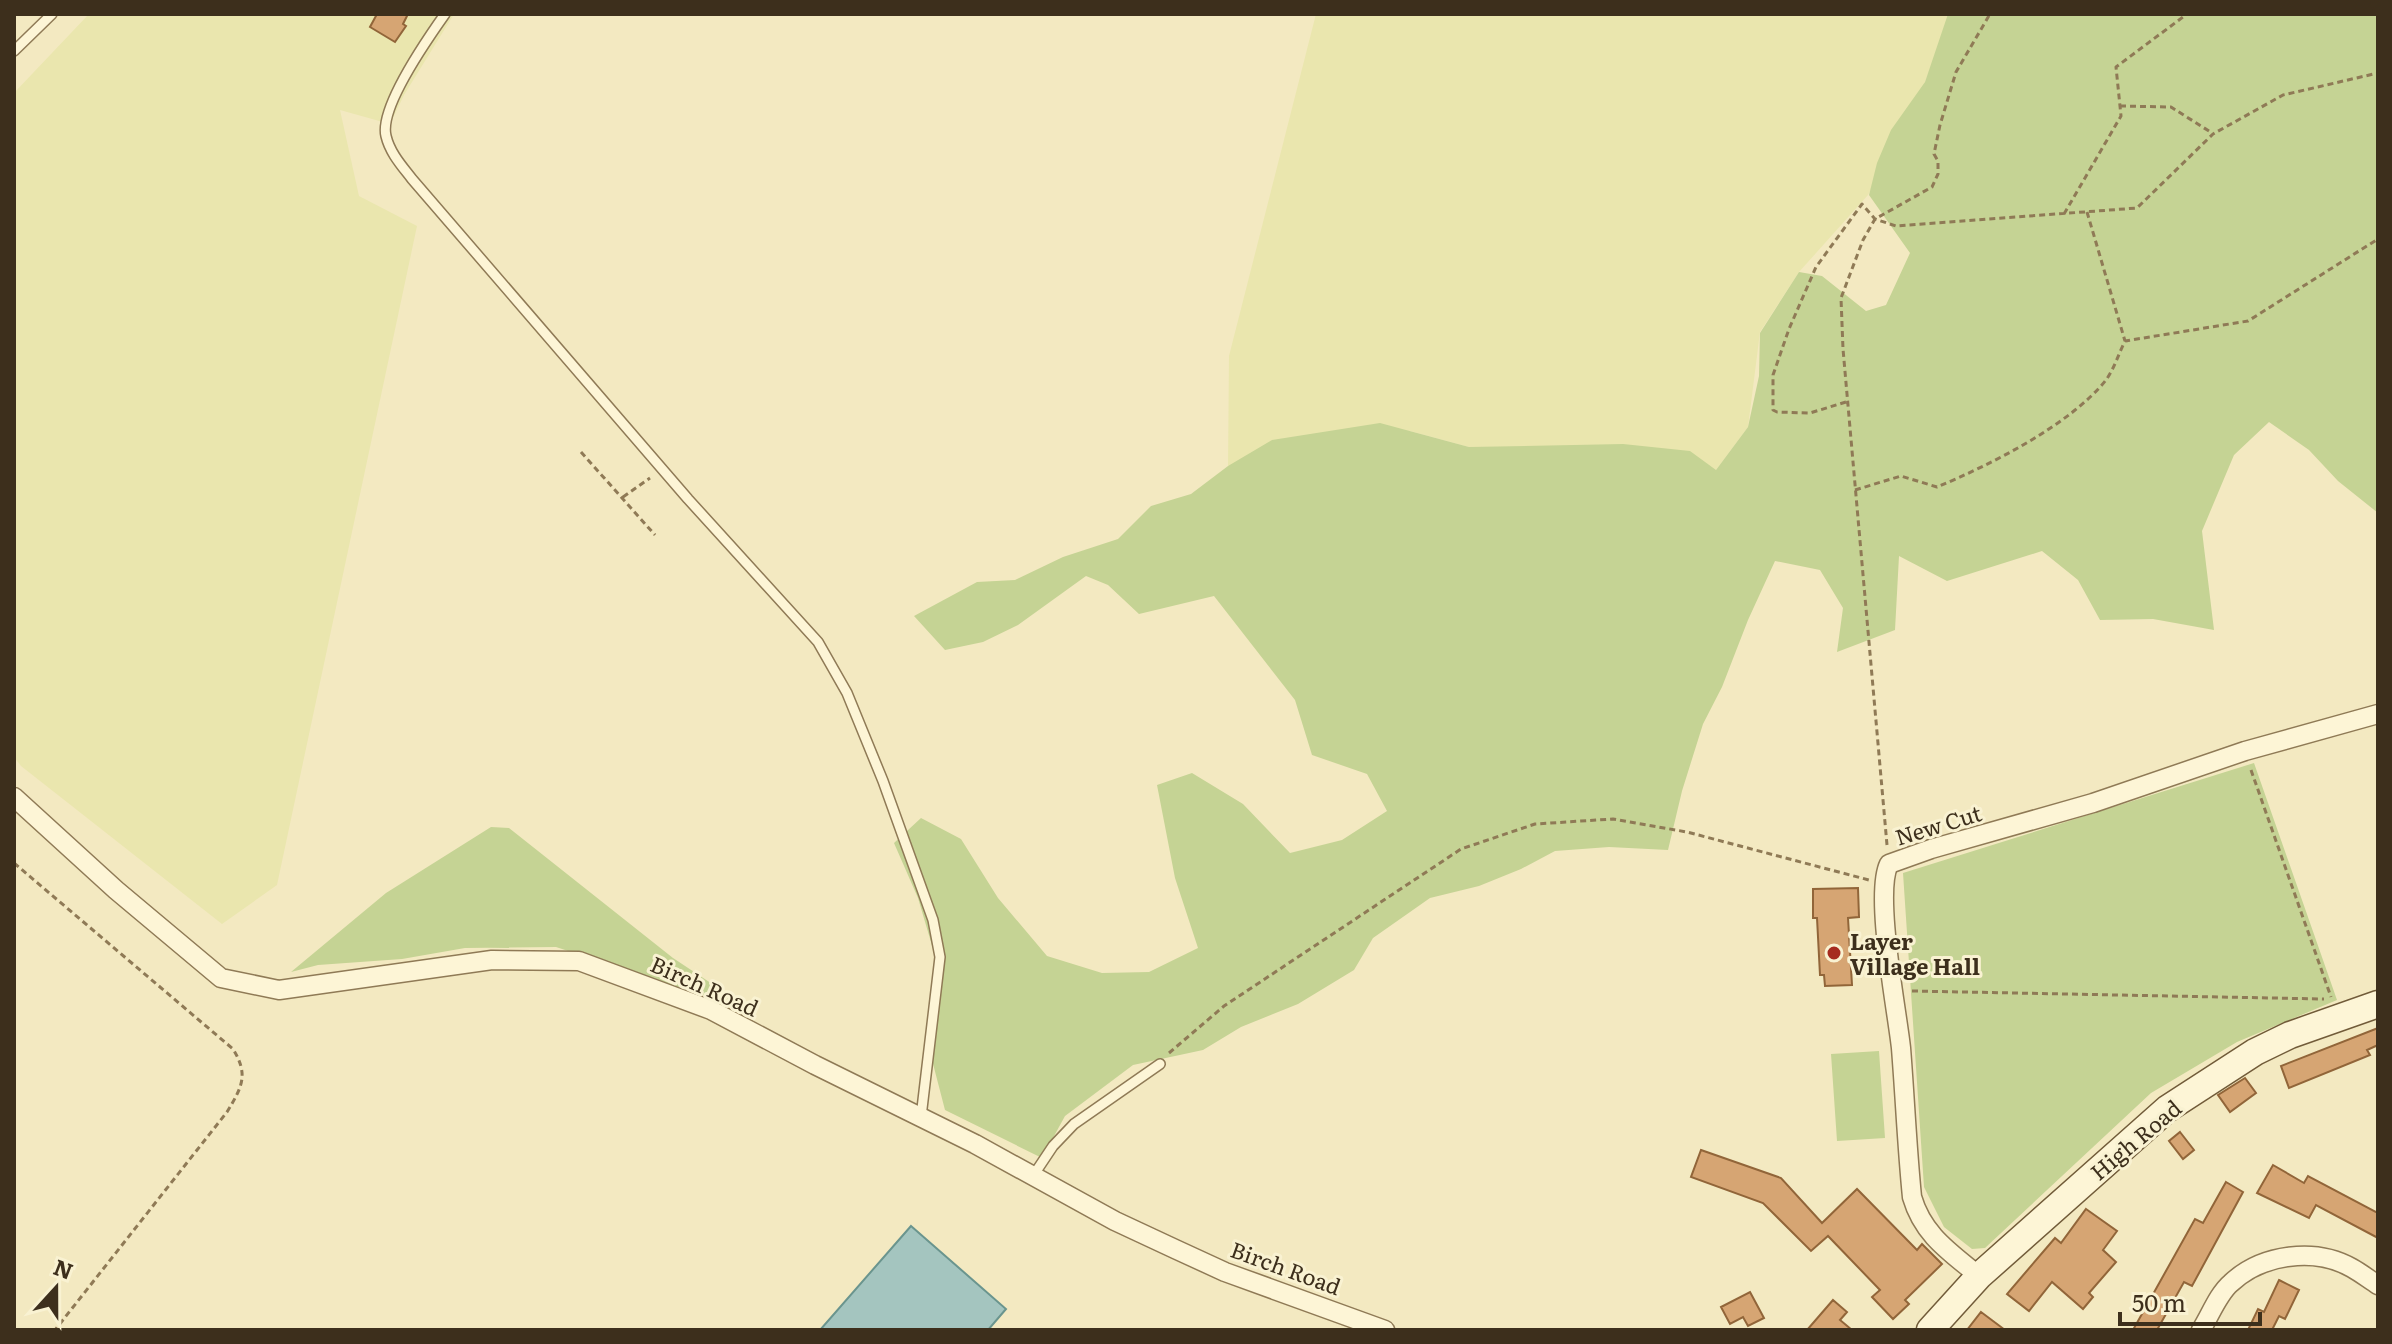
<svg xmlns="http://www.w3.org/2000/svg" width="2392" height="1344" font-family="Literata,serif">
	<style>
		.farmland { fill: #eae6ae }
		.green { fill: #c5d394 }
		.water { fill: #a4c5bf; stroke: #6a958e; stroke-width: 2 }
		.building { fill: #d6a573; stroke: #916539; stroke-width: 2 }
		.lines { fill: none; stroke-linecap: round; stroke-linejoin: round }
		.lane-casing { stroke: #8f7a56; stroke-width: 12 }
		.street-casing { stroke: #8f7a56; stroke-width: 21 }
		.secondary-casing { stroke: #715b39; stroke-width: 29 }
		.path { stroke: #8f7a56; stroke-width: 3; stroke-dasharray: 6 4; stroke-linecap: butt }
		.lane { stroke: #fdf5d6; stroke-width: 9 }
		.street { stroke: #fdf5d6; stroke-width: 18 }
		.secondary { stroke: #fdf5d6; stroke-width: 26 }
		.poi-dot { fill: #a62b1f; stroke: #f9f2d2; stroke-width: 3 }
		.labels { text-anchor: middle; dominant-baseline: central; stroke-width: 6; stroke-linejoin: round; paint-order: stroke }
		.street-label { font-size: 22px; fill: #3d2f1c; stroke: #f9f2d2 }
		.poi-label { font-size: 22px; font-weight: bold; fill: #3d2f1c; stroke: #f9f2d2; text-anchor: start }
	</style>
	<rect width="100%" height="100%" fill="#f3e9c1"/>
	<!-- farmland -->
	<path class="farmland" d="M89,14H454L404,95L390,124L340,110L359,196L417,226L277,885L222,924L21,766L14,757V93Z
		M1316,14H1951L1925,82L1868,195L1799,272L1760,332L1748,427L1716,470L1469,447L1410,431L1228,466L1229,356Z"/>
	<!-- green -->
	<path class="green" d="M1948,14H2378V513L2338,481L2309,450L2269,422L2234,455L2202,531L2214,630L2153,619L2100,620L2078,580L2042,551L1947,581L1899,556L1895,630L1837,652L1843,608L1820,570L1775,561L1748,620L1722,687L1703,724L1682,791L1668,850L1609,847L1555,851L1521,869L1479,886L1430,898L1373,938L1354,970L1298,1004L1241,1027L1203,1050L1133,1065L1065,1116L1042,1158L945,1110L931,1056L941,976L918,898L894,843L921,818L961,839L998,898L1047,956L1102,973L1149,972L1198,948L1175,878L1157,785L1192,773L1243,804L1290,853L1342,840L1387,811L1367,774L1312,755L1295,700L1214,596L1139,614L1108,585L1086,576L1018,625L983,642L945,650L914,616L977,582L1015,580L1063,557L1118,539L1151,506L1191,494L1228,466L1272,440L1380,423L1469,447L1623,444L1690,451L1716,470L1748,427L1759,376L1760,333L1799,272L1822,276L1866,311L1886,305L1910,253L1869,195L1877,163L1891,130L1925,82Z
		M2254,763L2337,1000L2237,1042L2151,1093L1985,1248L1972,1249L1944,1227L1924,1187L1903,873Z
		M491,827L509,828L673,958L747,1007L714,999L556,947L465,948L402,959L318,965L291,972L386,893Z
		M1879,1051L1885,1138L1837,1141L1831,1054Z"/>
	<!-- water -->
	<path class="water" d="M911,1226L1006,1309L988,1330H820Z"/>
	<!-- building -->
	<path class="building" d="M377,14H408L403,24L406,26L395,42L370,27Z
		M1858,888L1859,917L1848,918L1852,985L1825,986L1824,975H1820L1817,918H1813V889Z
		M2378,1028V1045L2367,1050L2370,1055L2289,1088L2281,1066Z
		M2245,1078L2256,1093L2230,1112L2218,1095Z
		M2180,1132L2194,1150L2183,1159L2169,1141Z
		M1701,1150L1781,1178L1822,1223L1857,1189L1917,1250L1922,1244L1942,1264L1905,1300L1909,1304L1893,1319L1872,1297L1880,1290L1828,1236L1811,1251L1763,1203L1691,1177Z
		M2273,1165L2304,1183L2308,1176L2378,1213V1238L2316,1205L2309,1218L2257,1193Z
		M2226,1182L2243,1192L2192,1286L2184,1282L2157,1330H2133L2195,1219L2203,1223Z
		M2086,1209L2117,1231L2103,1250L2116,1262L2089,1293L2093,1297L2083,1309L2052,1282L2029,1311L2007,1294L2055,1238L2061,1243Z
		M2279,1280L2299,1290L2285,1319L2279,1316L2272,1330H2248L2258,1309L2264,1312Z
		M1750,1292L1764,1318L1748,1326L1743,1317L1730,1324L1721,1307Z
		M1833,1300L1847,1312L1840,1320L1852,1330H1807Z
		M1981,1312L2005,1330H1967Z"/>
	<g class="lines">
		<!-- lane casing -->
		<g class="lane-casing">
			<path id="lane" d="M445,14C428,38 379,108 386,136C390,153 402,166 412,179L688,499L818,642L847,693L883,781L933,920L940,957L921,1117
				M14,51L52,14
				M1033,1176L1053,1146L1074,1124L1160,1064"/>
		</g>
		<!-- street casing -->
		<g class="street-casing">
			<path id="street" d="M14,797L116,890L221,978L279,990L492,960L579,961L711,1010L815,1065L975,1144L1115,1221L1175,1249L1225,1272L1385,1330
				M1979,1276C1950,1252 1923,1235 1912,1197C1907,1147 1905,1098 1901,1048C1897,1010 1874,894 1889,864L1931,849L2093,803L2245,751L2378,714
				M2201,1330C2210,1316 2218,1294 2231,1283C2262,1254 2315,1247 2352,1268C2361,1273 2370,1280 2378,1285"/>
		</g>
		<!-- secondary casing -->
		<g class="secondary-casing">
			<path id="secondary" d="M1930,1330L1979,1276L2167,1109L2255,1052L2290,1035L2378,1004"/>
		</g>
		<!-- path -->
		<path class="path" d="M2120,106L2171,107L2212,133
			M2087,212L2125,341
			M2064,214L2121,116L2116,67L2187,14
			M1846,402L1810,413L1777,412L1773,410V375L1789,329L1816,267L1862,204L1875,219L1896,226L2137,208L2213,134L2283,95L2378,73
			M581,452L655,535
			M1855,490L1901,476L1937,487C1990,465 2070,425 2106,380C2114,369 2119,353 2125,341L2248,321L2378,239
			M623,497L650,478
			M2251,770L2331,997
			M1887,845L1843,349L1841,298L1863,240L1875,219L1932,187L1938,174V161L1934,154L1940,125L1956,72L1990,14
			M14,863L233,1049C249,1075 242,1087 227,1112L55,1330
			M1912,991L2324,999
			M1169,1053L1224,1006L1461,849L1535,824L1613,819L1687,832L1869,880"/>
		<!-- lane -->
		<use href="#lane" class="lane"/>
		<!-- street -->
		<use href="#street" class="street"/>
		<!-- secondary -->
		<use href="#secondary" class="secondary"/>
	</g>
	<!-- markers -->
	<circle class="poi-dot" cx="1834" cy="953" r="8"/>
	<g class="labels">
		<!-- street labels -->
		<g class="street-label">
			<text transform="translate(1938 824) rotate(-17)">New Cut</text>
			<text transform="translate(705 985) rotate(24)">Birch Road</text>
			<text transform="translate(2135 1139) rotate(-40)">High Road</text>
			<text transform="translate(1286 1267) rotate(20)">Birch Road</text>
		</g>
		<!-- poi labels -->
		<g class="poi-label">
			<text x="1850" y="940">Layer<tspan x="1850" dy="25">Village Hall</tspan></text>
		</g>
	</g>
	<!-- border -->
	<rect width="2392" height="1344" fill="none" stroke="#3d2f1c" stroke-width="32"/>
	<!-- north arrow -->
	<g transform="translate(56 1288) rotate(21)" stroke="#f9f2d2" stroke-width="6" paint-order="stroke">
	<path d="M0-6L14 30L0 20L-14 30Z" fill="#3d2f1c"/>
	<text y="-12" font-size="22" font-weight="bold" text-anchor="middle" fill="#3d2f1c">N</text>
	</g>
	<!-- scale -->
	<path d="M2120 1312v12h140v-12" fill="none" stroke="#3d2f1c" stroke-width="4"/>
	<text x="2132" y="1312" font-size="24" fill="#3d2f1c" stroke="#f9f2d2" stroke-width="6" paint-order="stroke">50 m</text>
</svg>
